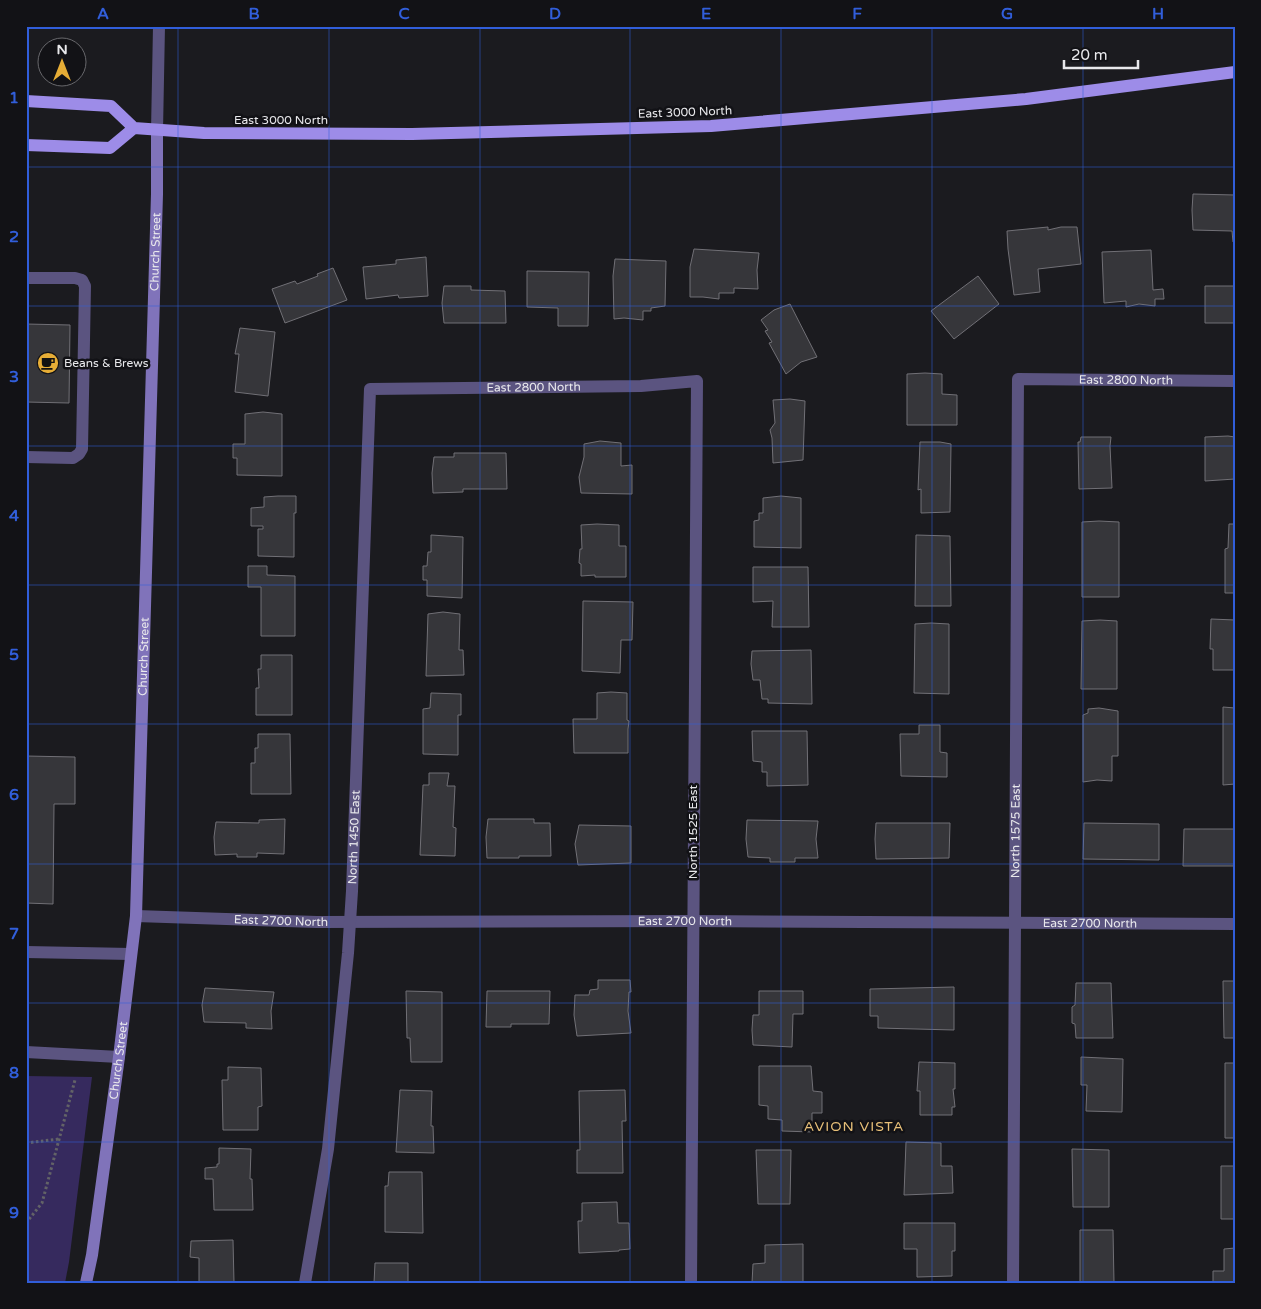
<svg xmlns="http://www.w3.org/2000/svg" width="1261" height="1309" font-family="'Varela Round',sans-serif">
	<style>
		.green { fill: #362a5e }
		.building { fill: #36363a; stroke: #717076 }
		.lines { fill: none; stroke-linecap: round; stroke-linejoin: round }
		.path { stroke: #636367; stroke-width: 3; stroke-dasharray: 2.5 2.5; stroke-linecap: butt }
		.lane { stroke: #5b5480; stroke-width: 12 }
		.street { stroke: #5b5480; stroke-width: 12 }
		.secondary { stroke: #8073ba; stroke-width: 12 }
		.primary { stroke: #9d8ce8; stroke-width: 12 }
		.grid { fill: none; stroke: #315eda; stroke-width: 1; stroke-opacity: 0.55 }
		.labels { text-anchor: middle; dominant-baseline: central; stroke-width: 5; stroke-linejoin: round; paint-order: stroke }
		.street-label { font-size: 12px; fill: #e9e9ec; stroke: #121216 }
		.poi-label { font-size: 12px; fill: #e9e9ec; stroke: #121216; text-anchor: start }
		.neighbourhood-label { font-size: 14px; letter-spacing: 1px; fill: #e8c079; stroke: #121216 }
		.neatline { fill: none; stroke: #315eda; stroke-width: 2 }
		.grid-label { font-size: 16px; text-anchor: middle; font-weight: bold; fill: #315eda }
	</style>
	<rect width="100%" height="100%" fill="#1b1b1f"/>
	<!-- green -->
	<path class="green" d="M26,1076L92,1077L69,1262L65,1283H26Z"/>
	<!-- building -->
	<path class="building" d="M1193,194L1235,195V242H1233L1232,231L1193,230L1192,210Z
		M1048,227V230L1061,227H1077L1081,264L1038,269L1040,292L1014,295L1008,249L1007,231Z
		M694,249L759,253L757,270L758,289L734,288V293H719V299L703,297H690V267Z
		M1151,250L1153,290L1163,289L1164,299H1155V306L1139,304L1126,307V301L1104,303L1102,252Z
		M426,257L428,296L399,298L398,295L366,299L363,267L396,264V260Z
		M615,259L666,261L665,306L651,308V311H643V320L624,318L614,319L613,276Z
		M333,268L347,300L285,323L272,289L295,281L297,284L318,276L317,274Z
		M527,271L589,272L588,326H558V308L527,307Z
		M978,276L999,304L954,339L931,311Z
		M444,286H471V290L505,291L506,323H444L442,303Z
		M1205,286H1235V323H1205Z
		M790,304L817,357L801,362L786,374L769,343L772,342L765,331L768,330L761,320L774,310Z
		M26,324L70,325L69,403L26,402Z
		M240,328L275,332L268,396L235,392L239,354H235Z
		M925,373L942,374V394L957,395V425H907V374Z
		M790,399L805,401L803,460L773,463L772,438L770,430L775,423L773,400Z
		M263,412L282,414V476L237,475V458H233V444H245V414Z
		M1228,436L1235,437V479L1205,481V437Z
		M1081,437H1111L1110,446L1112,488L1079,489L1078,442H1080Z
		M600,441L621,443V466L632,465V494L581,493L579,477L584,457V444Z
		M920,442H940L951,444L950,512L921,513V489L918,490Z
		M454,453H506L507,489H463V492L433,493L432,473L434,457H454Z
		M278,496H296V513H294V557L258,556V529H263V526H251V508L264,507V497Z
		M781,496L801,498V548L754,547V521L759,520V513H763V498Z
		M1099,521L1119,522V597H1082V522Z
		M597,524L619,525V546H626V577H595V575L581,576V564L579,563L580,549H582L581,525Z
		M1229,524H1235V593H1225V549L1228,548Z
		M431,535L463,537L462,598L427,596V580H423V566H427L428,552H431Z
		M916,535L950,536L951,606H915Z
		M248,566H267V575L295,576V636H261V587H248Z
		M753,567H808L809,627H772L773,601L753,602Z
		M583,601L633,602L632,640H621L620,673L582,671Z
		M443,612L460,614L459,650H463L464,675L426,676L428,614Z
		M1211,619L1235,620V670H1213V649H1210Z
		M1100,620L1117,621V689H1081L1082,621Z
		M931,623L949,624V694L914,693L915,624Z
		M811,650L812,704L768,703V699H762L760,680H753L751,664L752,651Z
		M261,655H292V715H256V688H259L258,669H261Z
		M611,692L627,693V720L629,721L628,729V753H574L573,719H597V693Z
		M431,693L461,694V715H458V755L423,754V709L430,708Z
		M1223,707L1235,708V784L1223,785Z
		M1099,708L1118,711V756H1112V781L1097,780L1083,782V715L1088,713V709Z
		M919,725H940V752L947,753V777L901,776L900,734H919Z
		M752,731H807L808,785L767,786V772H762V762L753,761Z
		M258,734H290L291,794H251V763H255V748H258Z
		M26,756L75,757V804H54L53,904L26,903Z
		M429,773H449L447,786H455L453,827L456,828L455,856L420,855L423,785H429Z
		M285,819L284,854L257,853V857H237V854L215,855L214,837L216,822L259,823V820Z
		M488,819H534V823H550L551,856H519V858H487L486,837Z
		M747,820L818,821L816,839L818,858H795V862H770V858L748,857L746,839Z
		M876,823H950L949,858L876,859L875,839Z
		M1084,823L1159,824V860L1083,859Z
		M579,825L631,826V863L578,865L575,844Z
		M1184,829H1235V866H1183Z
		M598,980H630L631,992H629L628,1011L631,1033L577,1036L574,1015L575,995H589L590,990L598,989Z
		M1223,981H1235V1038H1224Z
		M1076,983H1111L1113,1038H1076L1075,1024L1072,1023V1007L1075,1005Z
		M954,987V1030L878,1028V1016H870V989Z
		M205,988L274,992L271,1011L272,1029L246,1028V1023L204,1022L202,1005Z
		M406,991L442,992V1062H411L410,1038H407Z
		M487,991H550L549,1024H511V1027H486Z
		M759,991H803V1014H793L792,1047L753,1045L752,1030L753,1015H759Z
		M1081,1057L1123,1059L1122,1112L1086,1111L1087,1085H1081Z
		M919,1062L955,1063V1089H953L955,1107H952V1115H920V1091H917Z
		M1225,1063H1235V1138H1225Z
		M759,1066H811L813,1091L822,1092V1113H812V1132L782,1131V1120L768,1119V1106L759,1105Z
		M228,1067L261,1068L262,1106L258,1107V1130H223L222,1080H228Z
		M400,1090L432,1091L431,1126H433L434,1153L396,1152Z
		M625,1090L626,1121H622L623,1173H577V1150H580L579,1091Z
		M906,1142L941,1143V1166H952L953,1193L904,1195Z
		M219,1148L251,1149L250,1179H252L253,1210H214L213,1179H205V1168L217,1167V1164H219Z
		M1072,1149L1109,1150V1207H1073Z
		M756,1150H791L790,1204H758Z
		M1221,1166H1235V1219H1221Z
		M389,1172H422L423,1233L385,1232V1186H388Z
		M617,1202L618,1223H629L630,1249L619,1250V1251L579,1253L578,1221H582V1203Z
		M904,1223H955V1251H952V1276L917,1277V1249H904Z
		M1080,1230H1113L1114,1283H1080Z
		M233,1240L234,1283H199V1258L190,1257L191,1241Z
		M803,1244V1283H752L753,1264L765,1263V1245Z
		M1235,1248V1283H1213V1271H1224V1249Z
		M375,1263H408V1283H374Z"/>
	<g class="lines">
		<!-- path -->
		<path class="path" d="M26,1143L59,1139
			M26,1223L42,1203L75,1080"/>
		<!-- lane -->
		<path class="lane" d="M26,278H75L82,280L85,286L82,449L79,454L73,458L26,457
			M26,952L131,954"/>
		<!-- street -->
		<g class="street">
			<path d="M157,131L159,26"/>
			<path id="s1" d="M136,916L317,922L693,921L1235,924"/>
			<path d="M26,1052L119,1057"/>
			<path id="s2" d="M305,1283L328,1149L348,953L352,891L370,389L641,386L697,381L691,1283"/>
			<path id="s3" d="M1013,1283L1018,379L1235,381"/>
		</g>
		<!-- secondary -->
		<path class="secondary" id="s4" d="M86,1283L92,1255L119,1057L136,916L157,194V131"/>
		<!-- primary -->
		<path class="primary" d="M26,101L111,106L134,128L110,148L26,145
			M134,128L204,133L412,134L711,126L1026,99L1235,72"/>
	</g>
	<!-- grid -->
	<path class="grid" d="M178,26V1283M329,26V1283M480,26V1283M630,26V1283M781,26V1283M932,26V1283M1083,26V1283M26,167H1235M26,306H1235M26,446H1235M26,585H1235M26,724H1235M26,864H1235M26,1003H1235M26,1142H1235"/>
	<!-- icons -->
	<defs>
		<g id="cafe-disc" transform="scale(1.125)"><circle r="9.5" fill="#e6ad36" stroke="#121216"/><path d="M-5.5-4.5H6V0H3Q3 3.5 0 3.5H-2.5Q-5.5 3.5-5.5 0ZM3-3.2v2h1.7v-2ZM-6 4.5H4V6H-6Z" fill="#111"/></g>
	</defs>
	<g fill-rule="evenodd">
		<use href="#cafe-disc" x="48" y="363"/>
	</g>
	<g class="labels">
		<!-- street labels -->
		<g class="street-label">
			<text transform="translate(685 112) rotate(-2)">East 3000 North</text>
			<text x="281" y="120">East 3000 North</text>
			<text stroke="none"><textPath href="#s4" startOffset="1035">Church Street</textPath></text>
			<text stroke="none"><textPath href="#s3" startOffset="1012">East 2800 North</textPath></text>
			<text stroke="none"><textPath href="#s2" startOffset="1061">East 2800 North</textPath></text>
			<text stroke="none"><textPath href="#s4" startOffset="630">Church Street</textPath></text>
			<text stroke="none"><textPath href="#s3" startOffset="452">North 1575 East</textPath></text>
			<text transform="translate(693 832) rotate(-90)">North 1525 East</text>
			<text stroke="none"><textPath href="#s2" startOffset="449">North 1450 East</textPath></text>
			<text stroke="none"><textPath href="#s1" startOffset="145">East 2700 North</textPath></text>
			<text stroke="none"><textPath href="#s1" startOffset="549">East 2700 North</textPath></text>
			<text stroke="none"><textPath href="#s1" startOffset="954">East 2700 North</textPath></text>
			<text stroke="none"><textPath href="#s4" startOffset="225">Church Street</textPath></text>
		</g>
		<!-- poi labels -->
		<g class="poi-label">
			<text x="64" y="363">Beans &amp; Brews</text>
		</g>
		<!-- neighbourhood labels -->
		<g class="neighbourhood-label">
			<text x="854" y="1126">AVION VISTA</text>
		</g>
	</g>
	<!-- border -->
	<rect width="1261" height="1309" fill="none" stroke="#121216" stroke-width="55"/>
	<!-- north arrow -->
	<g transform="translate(62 62)"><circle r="24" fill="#121216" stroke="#68686c"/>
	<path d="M0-4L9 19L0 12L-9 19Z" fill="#e6ad36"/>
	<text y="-8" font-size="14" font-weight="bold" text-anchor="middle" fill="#e9e9ec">N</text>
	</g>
	<!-- scale -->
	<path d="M1064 60v8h74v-8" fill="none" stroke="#e9e9ec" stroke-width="2.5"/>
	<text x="1071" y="60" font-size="15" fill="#e9e9ec" stroke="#121216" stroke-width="4" paint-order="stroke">20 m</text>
	<rect x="28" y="28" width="1206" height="1254" class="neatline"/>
	<g class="grid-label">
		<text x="103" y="19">A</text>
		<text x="254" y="19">B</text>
		<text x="404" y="19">C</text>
		<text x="555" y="19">D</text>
		<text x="706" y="19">E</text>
		<text x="857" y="19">F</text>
		<text x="1007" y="19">G</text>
		<text x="1158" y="19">H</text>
		<text x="14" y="103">1</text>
		<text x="14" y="242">2</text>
		<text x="14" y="382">3</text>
		<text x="14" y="521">4</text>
		<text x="14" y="660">5</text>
		<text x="14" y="800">6</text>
		<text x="14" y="939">7</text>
		<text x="14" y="1078">8</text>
		<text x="14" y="1218">9</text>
	</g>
</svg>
